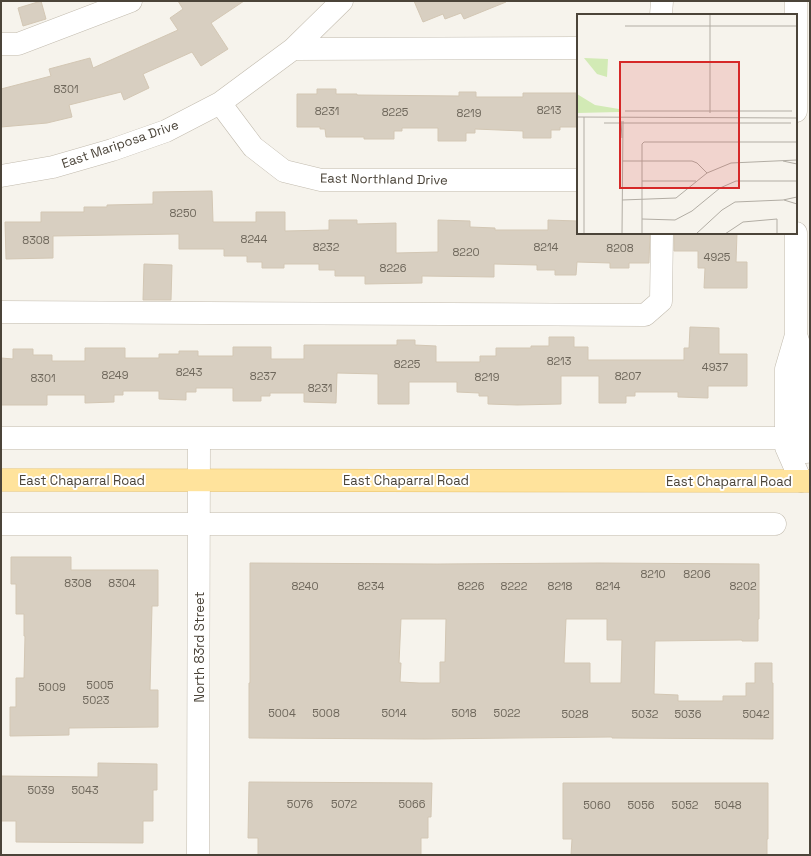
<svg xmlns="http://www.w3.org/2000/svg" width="811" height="856" font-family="'Space Grotesk',sans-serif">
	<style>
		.building { fill: #d8cfc1; stroke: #d3c7b4; fill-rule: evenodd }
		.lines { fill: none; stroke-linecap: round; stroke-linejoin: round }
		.minor-casing { stroke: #c2bbae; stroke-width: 23 }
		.major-casing { stroke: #e6c16a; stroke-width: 23 }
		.minor { stroke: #fff; stroke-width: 22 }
		.major { stroke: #ffe39c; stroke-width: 22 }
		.labels { text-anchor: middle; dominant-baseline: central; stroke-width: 4; stroke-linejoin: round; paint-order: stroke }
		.number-label { font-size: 11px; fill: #6e675b }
		.street-label { font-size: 13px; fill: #4b4439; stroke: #fff }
		.inset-road { fill: none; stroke: #b2ada4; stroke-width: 1 }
		.view { fill: #d62828; fill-opacity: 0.15; stroke: #d62828; stroke-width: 2 }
		.inset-edge { fill: none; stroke: #4b4439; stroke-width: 2 }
	</style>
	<rect width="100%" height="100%" fill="#f6f3ec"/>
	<!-- building -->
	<path class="building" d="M41,1L46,19L23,26L18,8Z
		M178,1H244L211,23L228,49L201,66L192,52L143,74L149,88L124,100L121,92L69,105L72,117L47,123L1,127V89L51,76L49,69L90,58L93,68L178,30L170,18L183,9Z
		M414,1H506V2L464,19L461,13L445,19L443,14L423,22Z
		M317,89H336V94H357V95L459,96V92H476V97H523V93H576V127H560V130H551V138H523V131L475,129V133H466V141H438V128H402V131H394V139H364V137H326L325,129H320V127H297V94H317Z
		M212,191L213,222H256V212H285V231L329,230V220H357V224L396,223V253L438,252V220L470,221V227L495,228V230H548V220L577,221V233H650L649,263H629V268H610V263L577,262L576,275H555V270H537V265L494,264V277L422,276V283L365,284V276H335V270H319V264H284V268H262V262H247V256H224V249H179V234L53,236V258L6,259L5,222H41V212H84V207H107V205L153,204V192Z
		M674,233H737L736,262H747V288H704L705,268H698V251H674Z
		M144,264L172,265L171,300H143Z
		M690,327L719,328V354H747V386H708V398L678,397V392H635V396H626V403H599V376H561V404L517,405L488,404V396H479V393L457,392V382H409V404H378V374L337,373L336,403L304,402V393H270V396H261V401H233V388H196V392H186V400L159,399V391H123V395H114V402L85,403V395H47V405H1V358L13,359V349H33V355H52V361H85V348H125V358H159V354H179V351H198V356H233V347H271V359H304V345H397V340H415V345L436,346V362H480V356H496V348H531V346H549V337H574V347H588V360H684V348H689Z
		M11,557H71V570H158V606H152L150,690H158V727L69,728V735L10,736V707H16V678H24L25,636H24V614H16V584H11Z
		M250,563L437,564L598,563L759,564V619H758V641H742V640L655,641L654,694L678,695V701H723V696H746V683H755V663H772V683H773V739L612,738V737L425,739L249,738V683H250ZM401,619H446L445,662H440V683H419L400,682L401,663H399ZM566,619H607V640H622L621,683H590V663H564Z
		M98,763L157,764V790H153V821H143V843L16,842V821H1V776L98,777Z
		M249,782L432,783L431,817H428V838H421V855H258V838H248Z
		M563,783H768V839H767V855H571L572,839H563Z"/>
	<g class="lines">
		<!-- minor casing -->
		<g class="minor-casing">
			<path id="minor" d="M661,15L662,1
				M1,44H18L131,1
				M293,49L578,48
				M220,103L253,147L284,171L321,180H578
				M796,111V1
				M1,176L53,167L112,150L166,131L220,103L293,49L342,1
				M796,233V335L786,369V447L801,481
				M1,312L645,315L661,301L662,233
				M796,335L807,367V438L806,452
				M1,438H810
				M1,524H775
				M198,855L199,438"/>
		</g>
		<!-- major casing -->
		<g class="major-casing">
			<path id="major" d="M1,480L810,481"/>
		</g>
		<!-- minor -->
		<use href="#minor" class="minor"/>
		<!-- major -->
		<use href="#major" class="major"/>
	</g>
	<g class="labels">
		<!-- number labels -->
		<g class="number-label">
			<text x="66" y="89">8301</text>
			<text x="549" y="110">8213</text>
			<text x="327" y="111">8231</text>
			<text x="395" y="112">8225</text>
			<text x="469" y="113">8219</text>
			<text x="183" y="213">8250</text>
			<text x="254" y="239">8244</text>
			<text x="36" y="240">8308</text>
			<text x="326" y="247">8232</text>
			<text x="546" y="247">8214</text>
			<text x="620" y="248">8208</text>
			<text x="466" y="252">8220</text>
			<text x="717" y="257">4925</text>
			<text x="393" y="268">8226</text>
			<text x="559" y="361">8213</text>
			<text x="407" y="364">8225</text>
			<text x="715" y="367">4937</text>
			<text x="189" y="372">8243</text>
			<text x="115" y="375">8249</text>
			<text x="263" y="376">8237</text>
			<text x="628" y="376">8207</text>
			<text x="487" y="377">8219</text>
			<text x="43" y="378">8301</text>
			<text x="320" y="388">8231</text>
			<text x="653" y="574">8210</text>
			<text x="697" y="574">8206</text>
			<text x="78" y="583">8308</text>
			<text x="122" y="583">8304</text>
			<text x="305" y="586">8240</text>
			<text x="371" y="586">8234</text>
			<text x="471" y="586">8226</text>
			<text x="514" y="586">8222</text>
			<text x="560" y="586">8218</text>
			<text x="608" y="586">8214</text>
			<text x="743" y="586">8202</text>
			<text x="100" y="685">5005</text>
			<text x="52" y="687">5009</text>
			<text x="96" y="700">5023</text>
			<text x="282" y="713">5004</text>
			<text x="326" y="713">5008</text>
			<text x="394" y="713">5014</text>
			<text x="464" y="713">5018</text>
			<text x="507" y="713">5022</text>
			<text x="575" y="714">5028</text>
			<text x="645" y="714">5032</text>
			<text x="688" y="714">5036</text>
			<text x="756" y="714">5042</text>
			<text x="41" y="790">5039</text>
			<text x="85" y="790">5043</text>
			<text x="300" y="804">5076</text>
			<text x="344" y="804">5072</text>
			<text x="412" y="804">5066</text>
			<text x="597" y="805">5060</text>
			<text x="641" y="805">5056</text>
			<text x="685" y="805">5052</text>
			<text x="728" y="805">5048</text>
		</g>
		<!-- street labels -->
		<g class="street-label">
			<text transform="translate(120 144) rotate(-19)">East Mariposa Drive</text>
			<text transform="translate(384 179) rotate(1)">East Northland Drive</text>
			<text x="82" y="480">East Chaparral Road</text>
			<text x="406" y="480">East Chaparral Road</text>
			<text x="729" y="481">East Chaparral Road</text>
			<text transform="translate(199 647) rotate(-90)">North 83rd Street</text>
		</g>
	</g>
	<!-- overview -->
	<g transform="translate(577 14)">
		<rect width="220" height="220" fill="#f6f3ec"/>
		<path d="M7,44L31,45L30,63L20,60ZM0,80L18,91L42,95V98L0,99Z" fill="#d2eab5"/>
		<path class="inset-road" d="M48,12H220M48,97H215M133,99V0M0,103L220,104M7,103V220M44,107L45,124M27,109H214M45,147H115L120,149L130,159M206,147L220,150M65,167H119M45,186L99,184L130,159L154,149L220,146M207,186L220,190M65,205L98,206L115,197L143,174L159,167H220M45,220L46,107M65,220V130L67,128H220M119,220L145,196L158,188L206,186L220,183M148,220L166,208L200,205V220"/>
		<path class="view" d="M43,48H162V174H43Z"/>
		<rect width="220" height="220" class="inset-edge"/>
	</g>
	<!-- border -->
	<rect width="811" height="856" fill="none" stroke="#4b4439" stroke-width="4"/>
</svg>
